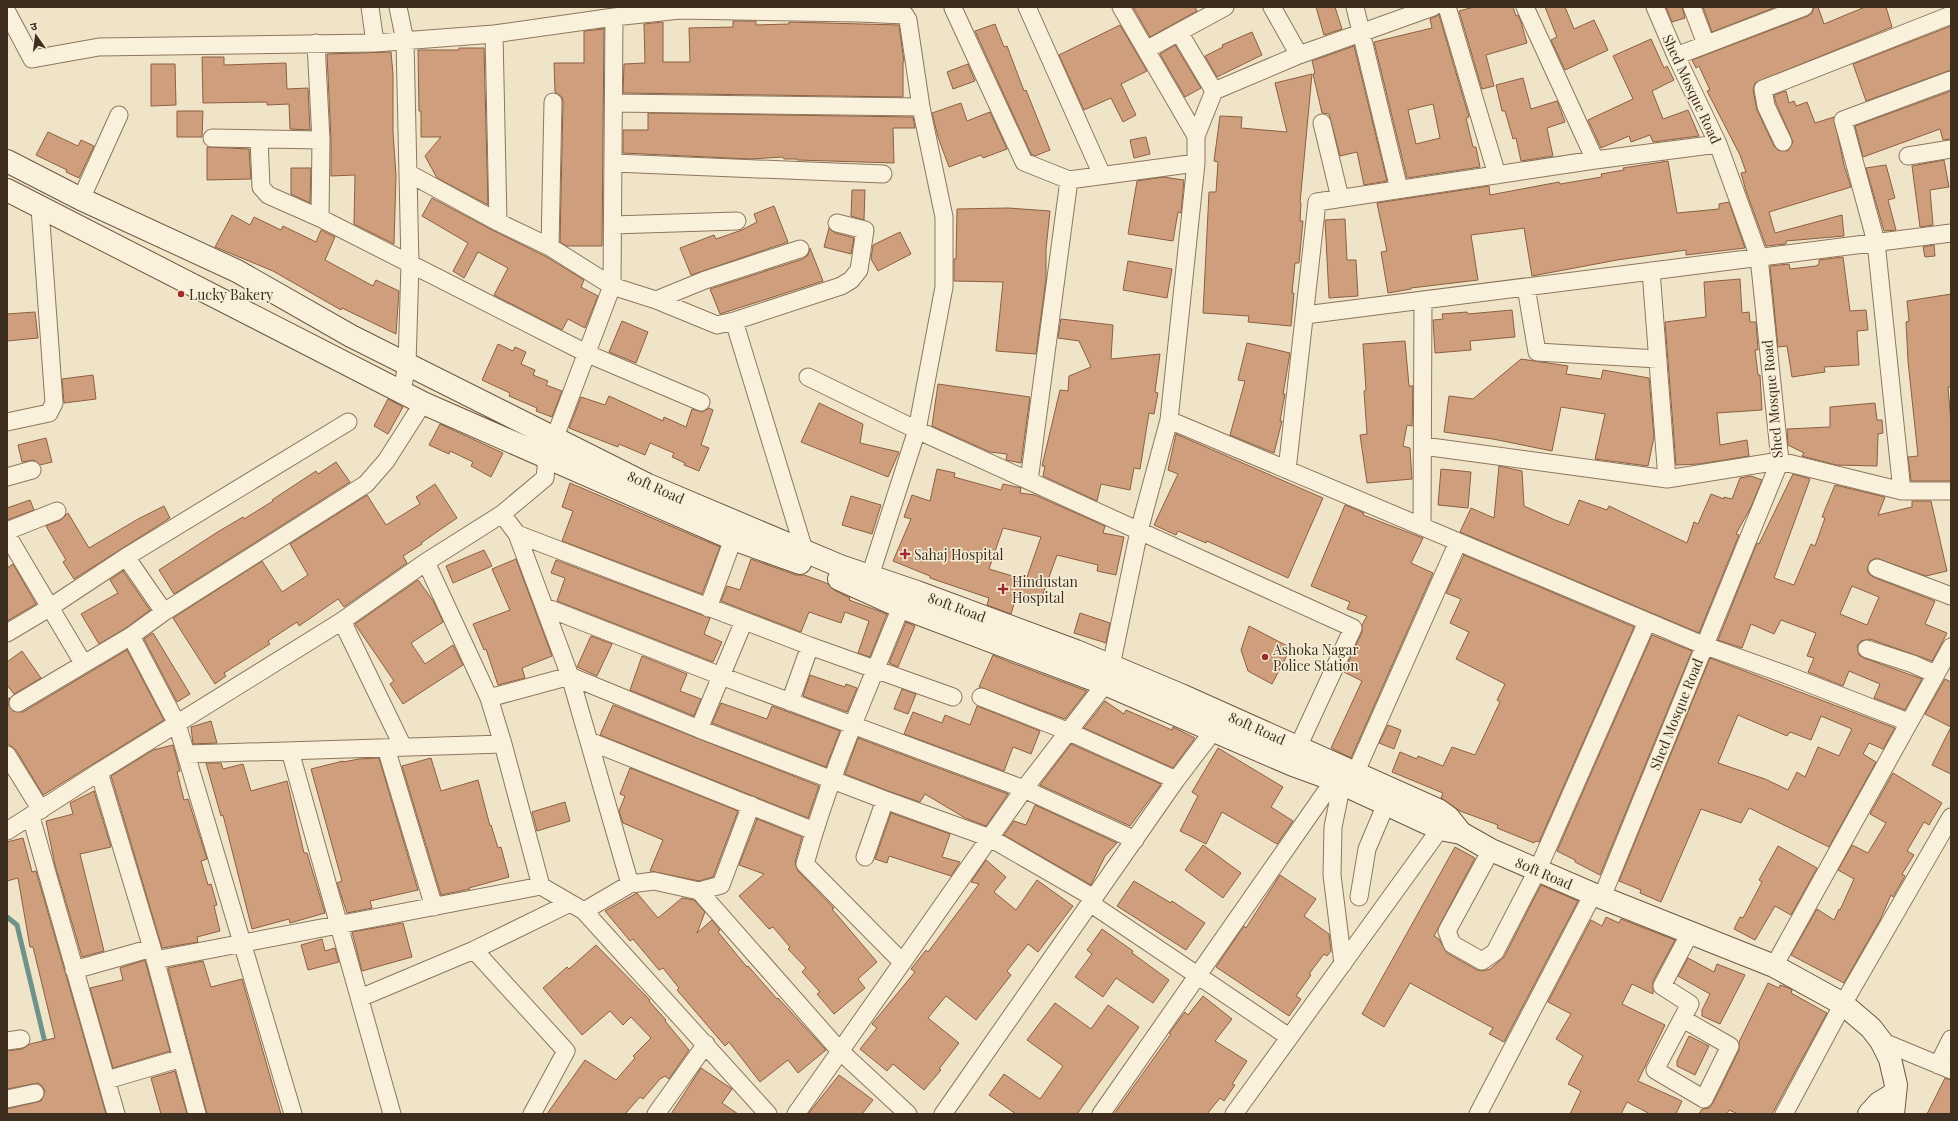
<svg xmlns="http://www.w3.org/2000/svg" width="1958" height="1121" font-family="'Playfair Display','Noto Sans Devanagari',serif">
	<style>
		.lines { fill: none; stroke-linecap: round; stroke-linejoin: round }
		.stream { stroke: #6f938a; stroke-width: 5 }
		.building { fill: #cf9f7d; stroke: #8d5f41; fill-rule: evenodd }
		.minor-casing { stroke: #8d765c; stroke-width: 19 }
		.secondary-casing { stroke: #6f573f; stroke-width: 24 }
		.minor { stroke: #faf1dc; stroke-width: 17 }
		.secondary { stroke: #faf1dc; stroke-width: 22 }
		.poi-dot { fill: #9e2a2b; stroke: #f7eed8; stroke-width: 1.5 }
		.labels { text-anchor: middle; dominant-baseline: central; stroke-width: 3; stroke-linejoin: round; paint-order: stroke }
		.street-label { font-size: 14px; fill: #3d2e20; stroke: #f7eed8 }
		.poi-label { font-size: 14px; fill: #3d2e20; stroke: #f7eed8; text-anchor: start }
	</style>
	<rect width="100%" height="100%" fill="#f0e4c8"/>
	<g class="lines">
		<!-- stream -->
		<path class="stream" d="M7,917L17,925L46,1047"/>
	</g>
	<!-- building -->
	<path class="building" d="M1133,7H1195L1197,11L1150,37Z
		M1316,7H1335L1342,29L1324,35Z
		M1474,7H1513L1516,16L1518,15L1521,22L1527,43L1486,55L1494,86L1482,89L1459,11Z
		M1545,7H1565L1574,29L1594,20L1608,50L1565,70L1551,40L1557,37Z
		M1666,7H1682L1685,18L1672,22Z
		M1703,7H1776L1712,32Z
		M1814,7H1818L1824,24L1865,7H1886L1892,27L1755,83L1753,90L1757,110L1774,146L1778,150L1788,151L1793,142L1776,103L1774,95L1786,91L1789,103L1794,101L1796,106L1807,102L1815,123L1834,117L1844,165L1851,187L1769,212L1775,233L1842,215L1844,236L1786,241V244L1766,246L1746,191L1741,173L1746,172L1740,155L1707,91L1710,90L1699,66L1696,68L1692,60L1808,16L1812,13Z
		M1439,15L1469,117L1466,118L1473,147H1476L1480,167L1407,178L1374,42L1432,28L1430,19ZM1433,104L1440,138L1416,144L1408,110Z
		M733,21H756V25L789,24V22L899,25L904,62H903V97L623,93L624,64L645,63L644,24L663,22V62H690L689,28L733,27Z
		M995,24L1004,47L1007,46L1024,91L1026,90L1050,150L1035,156L1031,154L975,31Z
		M1120,25L1147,71L1121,84L1136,115L1123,122L1111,98L1084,110L1059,55Z
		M1951,26V70L1866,101L1853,64Z
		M604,29L602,246H567L560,242L563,102L562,97L555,92L554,63H584V31Z
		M1252,32L1262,55L1217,77L1205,56L1223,47L1222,45Z
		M1651,39L1664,68L1667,66L1674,80L1652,91L1663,119L1688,110L1699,136L1653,142L1650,135L1631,142L1629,136L1601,148L1588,120L1633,99L1613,56Z
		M1175,45L1201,88L1185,97L1160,54Z
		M1354,46L1387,181L1364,185L1357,152L1340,156L1329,114L1322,113L1313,74L1315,73L1312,61Z
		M459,48H484L488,205L437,178L425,156L441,137H421V111H419L418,50H459Z
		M391,52L393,74V132L396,176L394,244L354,224L355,175L331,176V139L327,54Z
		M202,57H224V65L286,63L287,89L308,88L310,130L290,129L289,104L267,105V102L203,103Z
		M151,64H175L176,105L151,106Z
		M968,64L975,81L953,89L947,72Z
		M1312,74L1300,203H1301L1300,221H1303L1299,263H1295L1292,293H1294L1291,326L1248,322L1249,316L1203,313L1209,192H1216L1218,162L1214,161L1220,116L1242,117L1241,128L1287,132L1275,83Z
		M1523,78L1531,109L1557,101L1558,103L1565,122L1547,128L1553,156L1521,161L1516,138L1513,139L1505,111H1502L1496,85Z
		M1951,91V139L1943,140L1940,129L1863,157L1855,126Z
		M961,103L967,121L990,112L1007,149L983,158L981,155L949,167L938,137L932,113Z
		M177,111H203L202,137H177Z
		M648,113L913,117L915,128H893L894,163L797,160V159H784L783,157L750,159L623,153V130H648Z
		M48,132L78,146L81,140L94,146L79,178L66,172L67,170L36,155Z
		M1146,137L1150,154L1134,158L1130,140Z
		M207,147L249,149L251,179L207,180Z
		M1944,160L1949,187L1930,190L1933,225L1920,227L1912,166Z
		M1668,161L1677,213L1719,209V204L1729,202L1745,248L1686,255V250L1617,260L1532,276L1524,228L1518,229L1471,235L1478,280L1411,288V289L1388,293L1381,252L1387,251L1377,203L1489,186L1490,195L1559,182L1560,184L1602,177L1601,174L1624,170L1623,168Z
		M1886,165L1895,198L1888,200L1896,230L1884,231L1866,168Z
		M291,168H311L310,203L291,194Z
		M1163,177L1184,180L1181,213L1178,212L1173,241L1128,234L1137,181Z
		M852,190H865L864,220L851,216Z
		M432,198L494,231L545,256L584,280L581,287L598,296L585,328L568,319L562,330L494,295L508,268L478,252L464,278L453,271L468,243L422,216Z
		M774,206L788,242L691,275L680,248L714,235L716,239L742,230L757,222L754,214Z
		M1008,208L1050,211L1046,249V279L1036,354L996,351L1003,282L954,281V259H956L957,209Z
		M232,215L250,225L254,217L281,230L283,226L316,242L321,230L335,237L325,260L373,286L376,280L399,291L396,334L342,308L341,310L273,271L215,247Z
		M1345,219L1347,260H1356L1358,296L1329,298L1325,220Z
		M829,228L835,233L854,238L851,254L824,247Z
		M900,232L911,254L878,271L871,259L873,245Z
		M1934,245L1935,256L1925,257L1923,247Z
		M810,248L823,281L720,314L710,289L803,259L808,255Z
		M1843,257L1850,311L1866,310L1868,330L1857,331L1859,365L1824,367L1825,372L1792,377L1787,346L1778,347L1770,266L1789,264L1790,269L1816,266L1819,264V260Z
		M1128,261L1172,269L1167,298L1123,290Z
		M1740,279L1742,313L1749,312L1750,322H1756L1758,350H1755L1758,375H1760L1762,410L1717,413L1720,445L1747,440L1749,456L1699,464L1676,465L1665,322L1706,317L1704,282Z
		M1951,294V387H1948L1951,423V481H1911L1908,457L1918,456L1908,361L1906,322L1909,321L1907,301Z
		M1512,310L1515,337L1470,341L1471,350L1435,353L1433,320L1443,319L1442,314L1467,312L1468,314Z
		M35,312L38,338L7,341V314Z
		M1061,319L1113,325L1111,359L1160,354L1155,392L1158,393L1154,414L1149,413L1140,469L1134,468L1130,490L1101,484L1097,501L1043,476L1045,466H1042L1060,390L1068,391L1069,376L1091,367L1079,341L1058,338Z
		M622,321L648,332L636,363L609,352Z
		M1405,341L1409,386H1413L1412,426L1407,425L1403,446L1410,448L1412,479L1367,483L1360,435L1367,434L1364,391L1366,390L1363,344Z
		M1247,343L1290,353L1283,394H1285L1280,421H1282L1274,453L1230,435L1245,381L1238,380Z
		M498,344L513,351L515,347L526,352L521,364L535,370L533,375L548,381L546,385L562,391L552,417L536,411L537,408L509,396L510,393L482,380Z
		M1521,359L1568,366L1566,374L1601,379L1603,370L1649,378L1654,437L1648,466L1595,459L1605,414L1561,407L1552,451L1493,439L1444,432L1449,396L1473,399Z
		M93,375L96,399L64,403L62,379Z
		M938,384L1030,397L1021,463L1006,460L1007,454L990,452L932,426Z
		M609,396L663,421L664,417L686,427L692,409L702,412L709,408L713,410L701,445L709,448L699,471L684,465L685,463L672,457L674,453L650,443L645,455L619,444L618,447L569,428L581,397L605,405Z
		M388,399L403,407L388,434L374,426Z
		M819,403L863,424L860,443L899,452L888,477L801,442Z
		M1875,403L1877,420H1882L1883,433L1878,434L1877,466L1836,465L1802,456L1804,453L1788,445L1787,429L1830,427V407Z
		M440,424L503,453L491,477L471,466L473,462L450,451L449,454L429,445Z
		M1176,434L1323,498L1288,578L1207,541L1206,543L1178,531L1176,535L1154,525L1178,474L1168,470Z
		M46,438L52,462L40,465L34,460L22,462L18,445Z
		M336,462L350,482L174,594L159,570L216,533L243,517L244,519L273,501L272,500L316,471L318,474Z
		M1499,466L1522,471L1524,506L1555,520L1569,525L1579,500L1607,510L1609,506L1687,543L1694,522L1698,524L1711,494L1724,499V497L1732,499L1740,478L1751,476L1762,480L1751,507L1736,534L1739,535L1699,633L1460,532L1471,508L1494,518Z
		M937,469L955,473L954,477L1001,490L1003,484L1021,488L1020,493L1035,495L1105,526L1103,533L1124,537L1116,575L1097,571L1098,565L1057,555L1039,605L1016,597L1011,614L987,605L989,598L930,578V576L893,561L911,519L904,517L912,495L930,501ZM1003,528L1041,537L1026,580L989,569Z
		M1441,469L1471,472L1468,508L1438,505Z
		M1793,474L1810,479L1774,578L1794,585L1811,544L1815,546L1825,518L1822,517L1835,485L1885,497L1878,515L1912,507V501H1931L1947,571L1926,576L1876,558L1870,561L1867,569L1869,574L1873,577L1935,601L1925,624L1947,633L1943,641L1932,661L1870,639L1861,641L1857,646L1859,655L1864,658L1922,679L1905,710L1874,698L1880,684L1849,671L1843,686L1808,672L1814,658L1807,656L1816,633L1781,620L1774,634L1751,624L1742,648L1718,640L1757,543L1759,544ZM1852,586L1879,597L1867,625L1840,614Z
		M570,483L720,547L702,594L562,541L573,511L562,507Z
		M435,484L457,518L421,543L422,544L403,556L407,563L344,607L338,599L299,626L297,622L268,641L270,644L224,673L226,676L215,684L173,618L262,561L282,592L308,575L290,544L367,495L386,525L420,504L416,497Z
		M851,496L881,505L872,534L842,525Z
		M30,500L34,510L7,520V508Z
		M1345,505L1364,513L1363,515L1423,538L1411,563L1433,573L1351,758L1331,748L1362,681L1344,672L1362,632V625L1367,616L1347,609L1350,602L1311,586Z
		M164,506L170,518L74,579L63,562L66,560L46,526L61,520L68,513L89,548L138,519Z
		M484,550L492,566L453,583L446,566Z
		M1464,555L1634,627L1539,842L1536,841L1534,843L1497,828L1498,825L1460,811L1441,798L1443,793L1392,772L1400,752L1417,759L1418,756L1443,766L1452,747L1475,755L1500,702L1497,700L1505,684L1456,659L1469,632L1450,623L1461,599L1446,593Z
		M516,559L552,656L522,668L525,678L498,685L486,649L484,650L473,624L510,610L492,569Z
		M751,559L796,575H804L821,581L828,584L834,590L850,598L849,600L887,614L870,657L858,653L869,621L845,612L841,623L809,612L801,632L721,601L727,586L740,590Z
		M556,560L710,618L704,634L722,642L713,662L557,601L565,578L551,573Z
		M13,564L36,604L7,621V568Z
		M123,571L150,610L126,628L99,644L81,614L118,593L110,580Z
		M418,580L434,602L443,622L411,643L425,664L453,645L463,665L403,704L390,684L394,681L355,624Z
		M1080,613L1110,623L1106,643L1074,633Z
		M906,622L915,626L898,667L889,663Z
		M1249,626L1291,648L1272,684L1248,671L1241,650Z
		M153,633L190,694L177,702L144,639Z
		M1652,635L1692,651L1600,875L1575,862V860L1557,851Z
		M591,636L612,644L597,676L577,667Z
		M127,650L164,720L43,795L16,750L7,743V699L10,698L8,704L13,711L23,712Z
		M22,651L41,678L14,694L7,685V662Z
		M993,655L1007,661L1087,691L1065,719L979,687Z
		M642,656L687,674L680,691L701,699L694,716L630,690Z
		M1710,658L1895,728L1883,749L1869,743L1863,754L1876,762L1829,847L1749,808L1741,823L1701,809L1661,902L1640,893L1641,890L1619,881ZM1738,715L1787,736L1790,732L1811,740L1821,716L1852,729L1839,756L1818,747L1805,777L1797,772L1788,790L1765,779L1718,763Z
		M810,675L845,687L846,684L857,688L847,712L803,696Z
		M1945,679L1951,682V774L1932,765L1951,727L1925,714Z
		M902,689L916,694L908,714L894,709Z
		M1105,701L1124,714L1126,710L1172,730L1173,727L1195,738L1173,768L1084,728Z
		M721,703L767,719L772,706L840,731L826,767L712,723Z
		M613,705L819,786L808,818L600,735Z
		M977,706L1040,731L1031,754L1013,747L1004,771L904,734L913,712L942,723L945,715L970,725Z
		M211,721L217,743L193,744L191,727Z
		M1388,725L1401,730L1394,749L1379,743Z
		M858,738L1008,794L986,826L965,818L925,794L920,802L888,791L845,774Z
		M1071,744L1161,784L1130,826L1040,785Z
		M173,745L180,771L177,772L184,800L188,799L207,859L201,861L208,885L211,884L217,905L214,906L220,931L197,937L198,942L162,948L111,776L153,750Z
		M1218,748L1283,787L1271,807L1293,821L1277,844L1222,812L1206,844L1180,831L1198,796L1192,792Z
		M379,758L418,890L370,901L372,908L347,913L337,883L342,881L311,769L343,761V762L359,759Z
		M431,758L441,791L478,780L490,826L491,825L498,848L501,847L509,877L469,888L470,889L441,895L402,766Z
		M206,763H221L223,769L243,764L251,791L287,781L304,853H307L325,913L290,923L289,919L252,929L223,815L221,816Z
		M630,768L738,811L713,877L699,881L650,871L663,840L623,823L619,811L625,796L620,794Z
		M1893,773L1942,803L1929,825L1924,822L1907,851L1914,855L1902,874L1905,876L1893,897L1891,895L1880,920L1844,983L1791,955L1817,909L1834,920L1839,909L1840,910L1854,879L1838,870L1852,845L1868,853L1886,823L1870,814Z
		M94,791L111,847L80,854L104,951L82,957L55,865L46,821L73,814L70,803Z
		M565,802L570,821L537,831L532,812Z
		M1035,805L1117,843L1105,856L1091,885L1004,835L1014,821L1026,825Z
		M891,813L950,834L942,857L960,862L951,876L889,856L887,863L875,859Z
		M757,819L802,837L795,862L798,871L834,908L832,909L877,962L858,979L865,988L834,1014L817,994L820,992L802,972L806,968L788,949L790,947L773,927L769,929L739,896L764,874L739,865Z
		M23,838L32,872L36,871L106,1114H7V1109L41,1101L45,1091L42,1086L38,1083L7,1089V1051L22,1049L30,1044L55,1038L33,947H30L18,878L7,881V842Z
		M1203,845L1241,873L1223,898L1185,870Z
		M1778,846L1817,868L1791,915L1775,906L1755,940L1734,929L1740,917L1743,918L1762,882L1759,880Z
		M1455,847L1475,858L1434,936L1439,939L1447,953L1477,970L1483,971L1490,969L1504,957L1541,885L1578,901L1504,1042L1489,1034L1493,1028L1410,983L1384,1027L1362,1014Z
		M986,860L1006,877L994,892L1016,910L1037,880L1073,906L1038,952L1028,944L1007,971L1011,975L976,1020L946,996L928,1018L959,1043L939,1069L941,1070L924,1090L893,1064L887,1071L860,1049L877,1028L872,1024L915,972L911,969L926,950L928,952L979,884L971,882Z
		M1280,875L1316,899L1304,916L1329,934L1331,951L1327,956L1324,954L1309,974L1311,975L1296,996L1301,999L1289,1016L1216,967L1244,926L1246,928Z
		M1134,881L1171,903L1172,901L1205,923L1186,950L1117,906Z
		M637,893L658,918L682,898L694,900L705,912L697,933L712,920L720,930L718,932L747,967L748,966L777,999L778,998L826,1050L798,1073L788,1060L760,1082L729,1042L725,1046L677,990L679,988L663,968L659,970L633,939L630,941L605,911Z
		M1606,917L1619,923L1621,919L1675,940L1653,981V994L1632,984L1622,1004L1665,1025L1638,1081L1682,1101L1676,1114H1650L1627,1102L1621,1114H1570L1581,1091L1568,1084L1583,1056L1556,1039L1571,1014L1548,1002L1591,920L1602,926Z
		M403,923L412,957L362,971L352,932Z
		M1102,929L1133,951L1132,953L1169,980L1153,1003L1116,978L1103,997L1075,977L1092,954L1087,950Z
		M322,939L325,951L335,948L339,962L308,970L301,945Z
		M596,945L650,1000L649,1001L666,1020L665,1021L689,1050L669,1079L665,1076L660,1079L643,1099L640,1097L625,1114H547L585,1060L616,1080L635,1058L633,1056L651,1038L631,1017L623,1025L610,1011L582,1035L543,988L567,967L569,969Z
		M1688,958L1714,972L1717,964L1745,975L1720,1024L1702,1016V1010L1710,994L1678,976Z
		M145,960L170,1051L113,1068L90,988L123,980L120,968Z
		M203,961L211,987L242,979L281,1114H207L168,968Z
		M1768,983L1779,988L1780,985L1789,988L1792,990L1791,993L1827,1013L1772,1114H1738L1729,1110L1727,1114H1699L1702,1109L1709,1108L1713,1103L1739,1050V1042Z
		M1203,996L1232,1019L1215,1041L1247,1061L1232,1084L1235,1085L1224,1101L1220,1098L1207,1114H1114L1171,1034L1169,1033L1174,1027L1185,1012L1188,1015Z
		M1055,1003L1091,1029L1108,1005L1139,1027L1077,1114H1016L989,1095L1004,1074L1040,1099L1063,1066L1027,1040Z
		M1689,1036L1709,1046L1695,1075L1677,1066V1061Z
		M701,1068L732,1089L722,1103L738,1114H671Z
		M175,1071L187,1114H161L151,1078Z
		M839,1075L873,1100L862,1114H808Z
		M1945,1078L1951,1080V1114H1927Z"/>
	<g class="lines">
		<!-- minor casing -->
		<g class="minor-casing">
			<path id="minor" d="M370,7L375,43
				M398,7L405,41L410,264L407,364L402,392
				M1027,7L1102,175
				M1121,7L1196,136
				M1272,7L1299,55
				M1355,7L1399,189
				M1447,7L1497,175
				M1525,7L1595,160
				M1692,7L1706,44
				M953,8L1024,162L1069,180L1196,163
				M7,12L32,59L99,47L375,43L494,34L614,17L680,10L859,13L905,15L908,20L921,107L944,217V287L917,430L870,576
				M1179,32L1214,91
				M494,34L498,222
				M316,43L321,140L320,218
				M1146,50L1225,7
				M1676,56L1804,7
				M615,103L921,107
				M1322,123L1340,198
				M212,138L321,140
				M259,139L261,187L268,195L320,218L588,354L701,402
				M1783,142L1766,106L1763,89L1951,15
				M1908,156L1951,149
				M614,163L883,174
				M408,173L498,222L550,247L612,286L656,300L717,325L734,321L841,286L851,280L859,270L865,230L837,223
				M81,199L119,115
				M613,225L737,221
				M550,247L553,102
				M1651,271L1667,479
				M1526,287L1537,352L1658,359
				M656,300L705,280L800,249
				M1305,315L1951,233
				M734,321L804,550
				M808,377L917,430L1353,628L1298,747
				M1169,420L1703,645L1787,675L1908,722
				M7,422L49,413L54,403L40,208
				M1423,446L1667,479L1780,461L1902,491H1951
				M1287,470L1317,202L1595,160L1718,144
				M7,477L32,470
				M1029,481L1069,180
				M1902,491L1876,242L1843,120L1951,80
				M502,514L517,534L570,676L630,884
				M1422,526L1423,300
				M7,531L57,511
				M517,534L810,646L953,697
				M7,535L83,663
				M126,557L164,612
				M426,562L489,698L503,744L541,886
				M1877,568L1951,596
				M545,607L721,676L1024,789L1135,840
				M901,607C867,691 829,776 805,864L902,962
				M708,608L733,539
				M342,621L403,747
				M7,633L49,608L126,557L348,422
				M131,636L177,724L293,1114
				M1867,649L1913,664L1935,674
				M981,697L1067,731L1176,780
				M489,698L570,676L699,729L885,800L990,838L1094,898
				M790,702L810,646
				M18,703L131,636L164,612L366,484L386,461L423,403
				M699,729L744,621
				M589,741L814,831
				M386,748L434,907
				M290,751L392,1114
				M187,754L503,744
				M7,755L41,810
				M99,772L152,948L197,1114
				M1342,783L1333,827L1332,875L1343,964
				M1350,785L1458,542
				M31,817L116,1114
				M7,831L99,772L342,621L426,562L502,514L545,478L547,458L612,286L614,17
				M1491,850L1447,931L1452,944L1482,961L1495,952L1538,869L1647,622
				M865,857L885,800
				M699,891L721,885L751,805
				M1359,897L1367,849L1386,804
				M1602,897L1780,461L1759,257L1718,144L1676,56L1655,7
				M1090,903L1289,1037
				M584,911L630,884L654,881L699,891L840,1051L908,1114
				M474,950L566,1051L532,1114
				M155,960L541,886L584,911L768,1114
				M1774,966L1951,647
				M74,970L152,948
				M360,998L474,950L570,903
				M1683,1019L1730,1046L1704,1099L1655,1070L1690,1004L1662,986L1690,933
				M7,1041L21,1039
				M1881,1041L1951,1070
				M1938,1065L1951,1039
				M107,1080L182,1058
				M7,1099L35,1093
				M656,1114L706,1044
				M796,1114L1024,789L1105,684L1111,666L1139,531L1169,420L1196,163V136L1214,91L1299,55L1433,7
				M943,1114L1176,780L1214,730
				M1101,1114L1334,780
				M1234,1114L1440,829
				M1478,1114L1593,894
				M1784,1114L1843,1004L1951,817"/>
		</g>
		<!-- secondary casing -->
		<g class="secondary-casing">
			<path id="secondary" d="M7,161L81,199L237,271L351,336L648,485L840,566L917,592L1076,651L1181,695L1438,810L1449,818L1461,833L1491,850L1593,894L1774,966L1843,1004L1871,1028L1881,1041L1890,1059L1896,1085L1893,1114
				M7,190L423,403L733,539L800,563
				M839,579L901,607L1105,684L1293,765L1334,780L1440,829L1461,833
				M1869,1114L1879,1103L1894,1094"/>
		</g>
		<!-- minor -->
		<use href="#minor" class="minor"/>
		<!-- secondary -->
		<use href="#secondary" class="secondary"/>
	</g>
	<!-- markers -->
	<g class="poi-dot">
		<circle cx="181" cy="294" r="4"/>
		<path d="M903 548h4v4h4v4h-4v4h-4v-4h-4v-4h4z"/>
		<path d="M1001 583h4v4h4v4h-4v4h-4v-4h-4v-4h4z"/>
		<circle cx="1265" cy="657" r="4"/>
	</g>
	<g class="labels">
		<!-- street labels -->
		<g class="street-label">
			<text transform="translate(1692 89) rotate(65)">Shed Mosque Road</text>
			<text transform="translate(1772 399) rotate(-95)">Shed Mosque Road</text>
			<text transform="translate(656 487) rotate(24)">80ft Road</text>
			<text transform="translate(957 607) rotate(20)">80ft Road</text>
			<text transform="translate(1676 714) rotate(-68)">Shed Mosque Road</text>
			<text transform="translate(1257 728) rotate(24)">80ft Road</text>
			<text transform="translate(1544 873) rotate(23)">80ft Road</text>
		</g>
		<!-- poi labels -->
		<g class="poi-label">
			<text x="189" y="294">Lucky Bakery</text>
			<text x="914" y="554">Sahaj Hospital</text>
			<text x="1012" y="581">Hindustan<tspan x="1012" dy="16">Hospital</tspan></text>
			<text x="1273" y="649">Ashoka Nagar<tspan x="1273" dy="16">Police Station</tspan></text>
		</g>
	</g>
	<!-- border -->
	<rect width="1958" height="1121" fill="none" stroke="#3d2e20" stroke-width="16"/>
	<!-- north arrow -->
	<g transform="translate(36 36) rotate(346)" stroke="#f7eed8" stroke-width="3" paint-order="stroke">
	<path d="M0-3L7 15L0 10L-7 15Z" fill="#3d2e20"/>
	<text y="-6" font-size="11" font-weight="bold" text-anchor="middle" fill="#3d2e20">उ</text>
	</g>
</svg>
